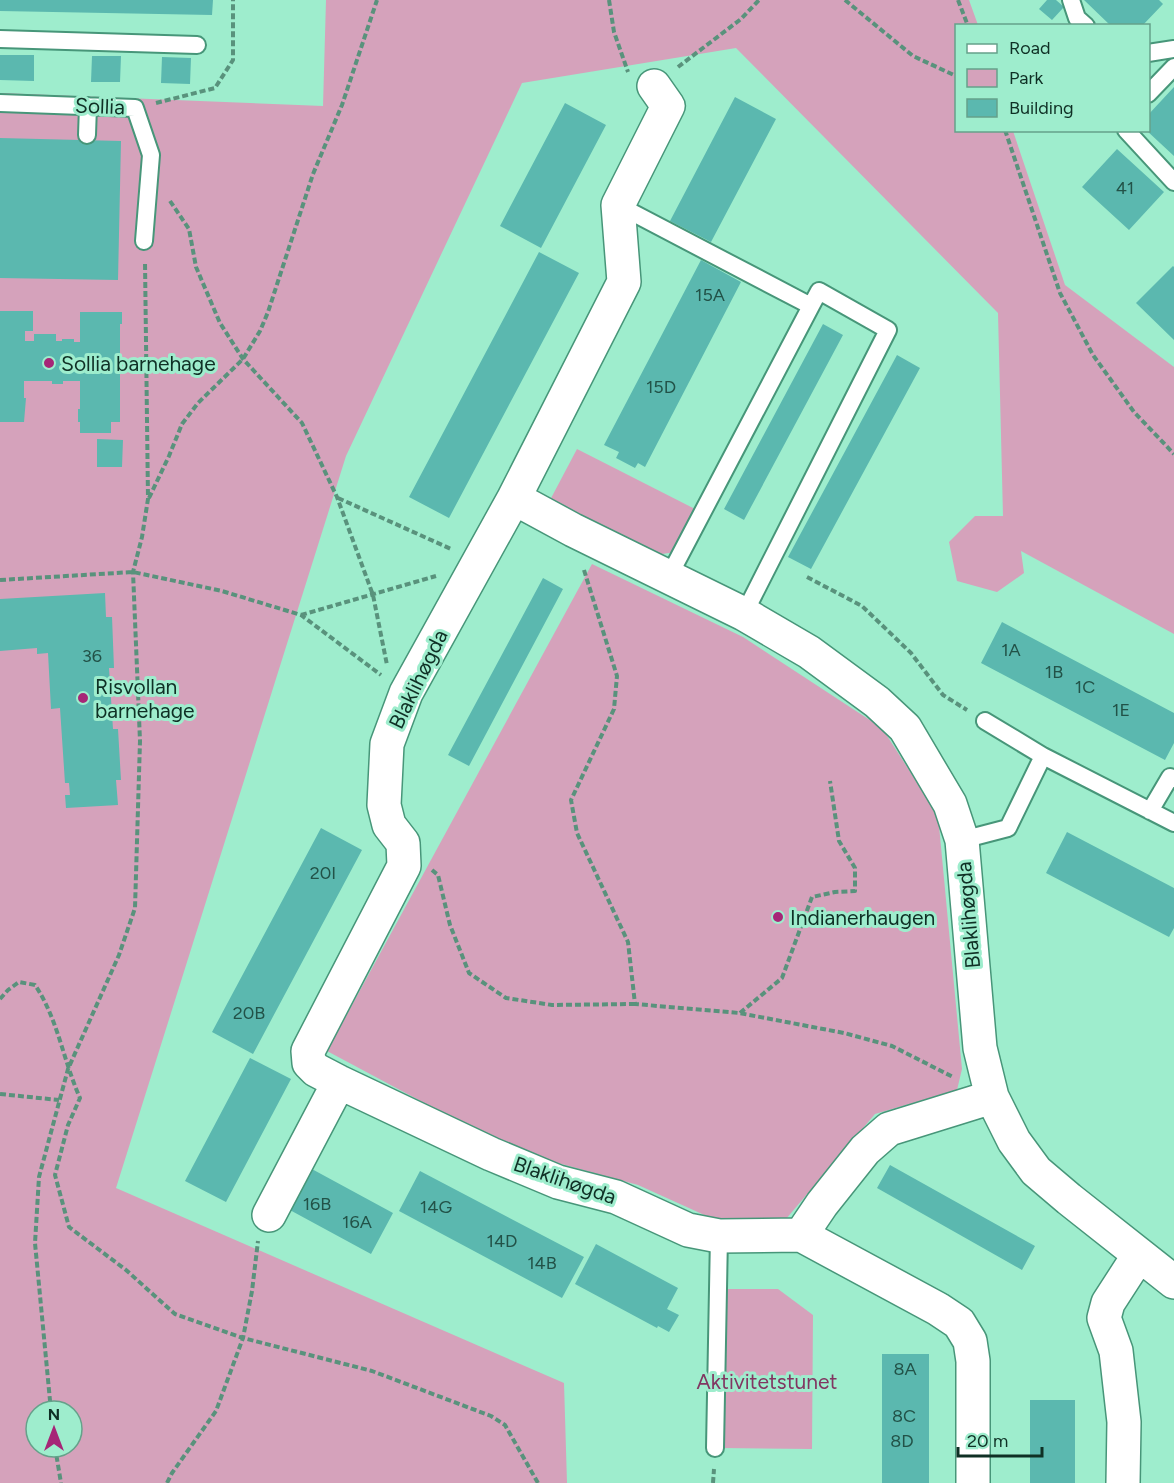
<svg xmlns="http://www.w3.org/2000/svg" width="1174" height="1483" font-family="Figtree,sans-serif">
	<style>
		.green { fill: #d5a2bb; fill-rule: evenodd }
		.building { fill: #5bb8af }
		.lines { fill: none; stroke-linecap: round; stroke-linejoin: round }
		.service-casing { stroke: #479679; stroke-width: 20 }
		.minor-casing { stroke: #479679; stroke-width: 36 }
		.path { stroke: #59927c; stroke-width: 4; stroke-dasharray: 6 3; stroke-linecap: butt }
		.service { stroke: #fff; stroke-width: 16 }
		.minor { stroke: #fff; stroke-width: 33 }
		.poi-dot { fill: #a62677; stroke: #9eedcd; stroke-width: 2 }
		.labels { text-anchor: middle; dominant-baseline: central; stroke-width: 6; stroke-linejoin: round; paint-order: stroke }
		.number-label { font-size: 18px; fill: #225248 }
		.street-label { font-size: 21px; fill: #0f3025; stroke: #9eedcd }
		.poi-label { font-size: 21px; fill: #0f3025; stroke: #9eedcd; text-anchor: start }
		.park-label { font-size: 21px; fill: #813661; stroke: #9eedcd }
	</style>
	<rect width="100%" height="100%" fill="#9eedcd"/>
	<!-- green -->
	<path class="green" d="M326,0H969L978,25L956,26V130L1013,131L1065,285L1174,367V634L1021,551L1024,573L997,592L957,581L949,542L975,516H1003L998,313L736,48L522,83L346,456L116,1188L564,1383L567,1483H0V93L323,106ZM36,1411H72V1447H36Z
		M577,449L695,509L676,552L662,554L645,552L549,502Z
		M592,564L743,637L882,728L938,815L962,1069L957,1090L875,1114L786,1219L722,1223L638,1185L514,1151L327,1051Z
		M725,1289H778L813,1315L812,1449L720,1448Z"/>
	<!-- building -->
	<path class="building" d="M0,0H213L212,15L0,11Z
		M1047,0H1056L1064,7L1052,20L1039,9Z
		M1084,0H1159L1163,4L1142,26H1111Z
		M0,55H34V81L0,80Z
		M92,56H121L120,82H91Z
		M162,57L191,58L190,84L161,83Z
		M1174,87V156L1146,130H1148V115Z
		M735,97L776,119L711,242L670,221Z
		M565,103L606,125L541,248L500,226Z
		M0,138L121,141L118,280L0,278Z
		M1117,149L1164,192L1129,230L1082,187Z
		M539,252L579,273L449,518L409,497Z
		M701,260L741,282L645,467L638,463L635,468L616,458L619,452L604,445Z
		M1173,266L1174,267V340L1136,303Z
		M0,311H33V331H25V341H34V334H56V341H62V339H74V342H80V312H122V324H120V422H111V433H80V422H78V409H80V381H63V384H52V381H24V398H26L24,422H0Z
		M823,324L843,335L744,520L724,509Z
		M897,355L920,368L811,569L788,557Z
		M97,439L123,440L122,467H97Z
		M543,578L563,589L469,766L448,755Z
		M105,593L106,617H112L114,668H109L113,729H118L121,780H116L118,805L66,808L65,795H70L69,783H65L60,708L51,709L48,653L37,654V648L0,651V599Z
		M1002,622L1174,713V743L1165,760L981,663Z
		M321,828L362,850L253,1054L212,1032Z
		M1067,832L1174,888V928L1169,937L1046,873Z
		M250,1058L291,1079L226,1202L185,1181Z
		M890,1165L1035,1246L1022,1270L877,1188Z
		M310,1168L393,1213L371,1254L288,1209Z
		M420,1171L584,1257L562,1298L399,1211Z
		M596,1244L678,1288L667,1309L679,1315L669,1332L658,1326L657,1328L575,1284Z
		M882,1354H929V1483H882Z
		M1030,1400H1075V1483H1030Z"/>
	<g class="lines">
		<!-- service casing -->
		<g class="service-casing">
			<path id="service" d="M1071,0L1077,18L1086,26
				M0,39L197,45
				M1148,53L1174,49
				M1148,94L1174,67
				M0,103L135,108L151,155L144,241
				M1126,130L1174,182
				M87,135L88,106
				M618,205L811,306L819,291L888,330L744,614
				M668,578L811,306
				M1043,756L1174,823
				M1150,811L1170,777L1174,779
				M962,840L1008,828L1043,756L985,721
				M715,1448L719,1236"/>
		</g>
		<!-- minor casing -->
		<g class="minor-casing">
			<path id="minor" d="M654,86L668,106L618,205L624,282L514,498L573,530L744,614L809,652L877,702L905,728L950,804L962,840L980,1048L992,1097L1014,1141L1036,1171L1069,1199L1174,1282
				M514,498L406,693L387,744L384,805L389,825L403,843L404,866L308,1051L309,1063L316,1070L339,1082L491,1154L558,1182L616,1197L688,1230L719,1236L801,1235
				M269,1215L339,1082
				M973,1483V1361L970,1341L959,1323L938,1309L801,1235L822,1204L865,1150L889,1129L992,1097
				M1123,1483L1124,1422L1116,1351L1104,1318L1108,1303L1139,1255"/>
		</g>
		<!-- path -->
		<path class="path" d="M609,0L614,32L628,72
			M845,0L913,56L956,76
			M958,0L968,26
			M678,67L741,19L759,0
			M156,103L215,88L233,60V0
			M1005,130L1060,293L1093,355L1134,412L1174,454
			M170,201L189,229L196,267L220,323L243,359L302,423L337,497L373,595L387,665
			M149,498L169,456L182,424L198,403L243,359L260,331L268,312L313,174L342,105L377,0
			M338,498L451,549
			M584,570L617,676L614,709L571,800L577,833L628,942L635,1004L739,1013L844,1033L892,1046L953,1077
			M807,577L862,606L911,653L943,695L967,710
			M0,580L133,572L222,591L301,615L381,675
			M301,615L436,576
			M432,870L438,875L450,925L469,973L506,998L552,1005L635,1004
			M0,999L8,990L19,982L35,985C58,1019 63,1060 80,1098L68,1125L55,1175L69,1227L126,1270L175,1314L243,1338L372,1371L491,1416L505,1425L538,1483
			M740,1013L782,978L812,897L835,892L855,891V868L839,841L830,781
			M0,1094L59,1100
			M51,1411L35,1243L39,1177L68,1069L119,955L135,908L140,741L133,572L142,537L148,499L145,262
			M55,1447L61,1483
			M167,1483L172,1473L216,1411L243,1338L252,1291L258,1241
			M713,1483L714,1469"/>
		<!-- service -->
		<use href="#service" class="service"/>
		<!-- minor -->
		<use href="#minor" class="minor"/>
	</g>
	<!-- markers -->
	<g class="poi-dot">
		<circle cx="49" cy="363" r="6"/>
		<circle cx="83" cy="698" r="6"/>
		<circle cx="778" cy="917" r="6"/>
	</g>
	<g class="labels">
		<!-- number labels -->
		<g class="number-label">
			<text x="1125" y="188">41</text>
			<text x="710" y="295">15A</text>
			<text x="661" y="387">15D</text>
			<text x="1011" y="650">1A</text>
			<text x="92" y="656">36</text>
			<text x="1054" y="672">1B</text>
			<text x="1085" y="687">1C</text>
			<text x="1121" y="710">1E</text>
			<text x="323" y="873">20I</text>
			<text x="249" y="1013">20B</text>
			<text x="317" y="1204">16B</text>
			<text x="436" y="1207">14G</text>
			<text x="357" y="1222">16A</text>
			<text x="502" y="1241">14D</text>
			<text x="542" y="1263">14B</text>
			<text x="905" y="1369">8A</text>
			<text x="904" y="1416">8C</text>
			<text x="902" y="1441">8D</text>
		</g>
		<!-- street labels -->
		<g class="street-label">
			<text transform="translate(100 106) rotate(2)">Sollia</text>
			<text transform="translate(418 679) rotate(-64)">Blaklihøgda</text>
			<text transform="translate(968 915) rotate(-95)">Blaklihøgda</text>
			<text transform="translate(565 1180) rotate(19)">Blaklihøgda</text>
		</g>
		<!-- poi labels -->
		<g class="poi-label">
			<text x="61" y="363">Sollia barnehage</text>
			<text x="95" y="686">Risvollan<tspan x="95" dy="24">barnehage</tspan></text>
			<text x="790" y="917">Indianerhaugen</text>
		</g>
		<!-- park labels -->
		<g class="park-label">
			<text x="767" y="1381">Aktivitetstunet</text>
		</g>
	</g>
	<!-- legend -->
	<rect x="955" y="24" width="195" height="108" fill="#9eedcd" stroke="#65a18a" stroke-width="1.5"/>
	<rect x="967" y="44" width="30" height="9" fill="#ffffff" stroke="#65a18a" stroke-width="1.5"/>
	<text x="1009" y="54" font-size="18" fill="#0f3025">Road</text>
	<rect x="967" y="69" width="30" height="18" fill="#d5a2bb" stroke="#65a18a" stroke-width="1.5"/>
	<text x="1009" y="84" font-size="18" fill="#0f3025">Park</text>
	<rect x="967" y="99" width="30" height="18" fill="#5bb8af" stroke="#65a18a" stroke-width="1.5"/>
	<text x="1009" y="114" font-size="18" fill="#0f3025">Building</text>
	<!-- north arrow -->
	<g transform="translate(54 1429)"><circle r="28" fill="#9eedcd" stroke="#65a18a" stroke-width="1.5"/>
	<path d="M0-4.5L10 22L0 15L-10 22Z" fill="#a62677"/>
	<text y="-9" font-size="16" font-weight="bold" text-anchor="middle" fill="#0f3025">N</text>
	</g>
	<!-- scale -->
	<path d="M958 1447v9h84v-9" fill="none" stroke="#0f3025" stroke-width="3"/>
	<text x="967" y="1447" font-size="18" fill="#0f3025" stroke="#9eedcd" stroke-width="4.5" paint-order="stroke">20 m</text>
</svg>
